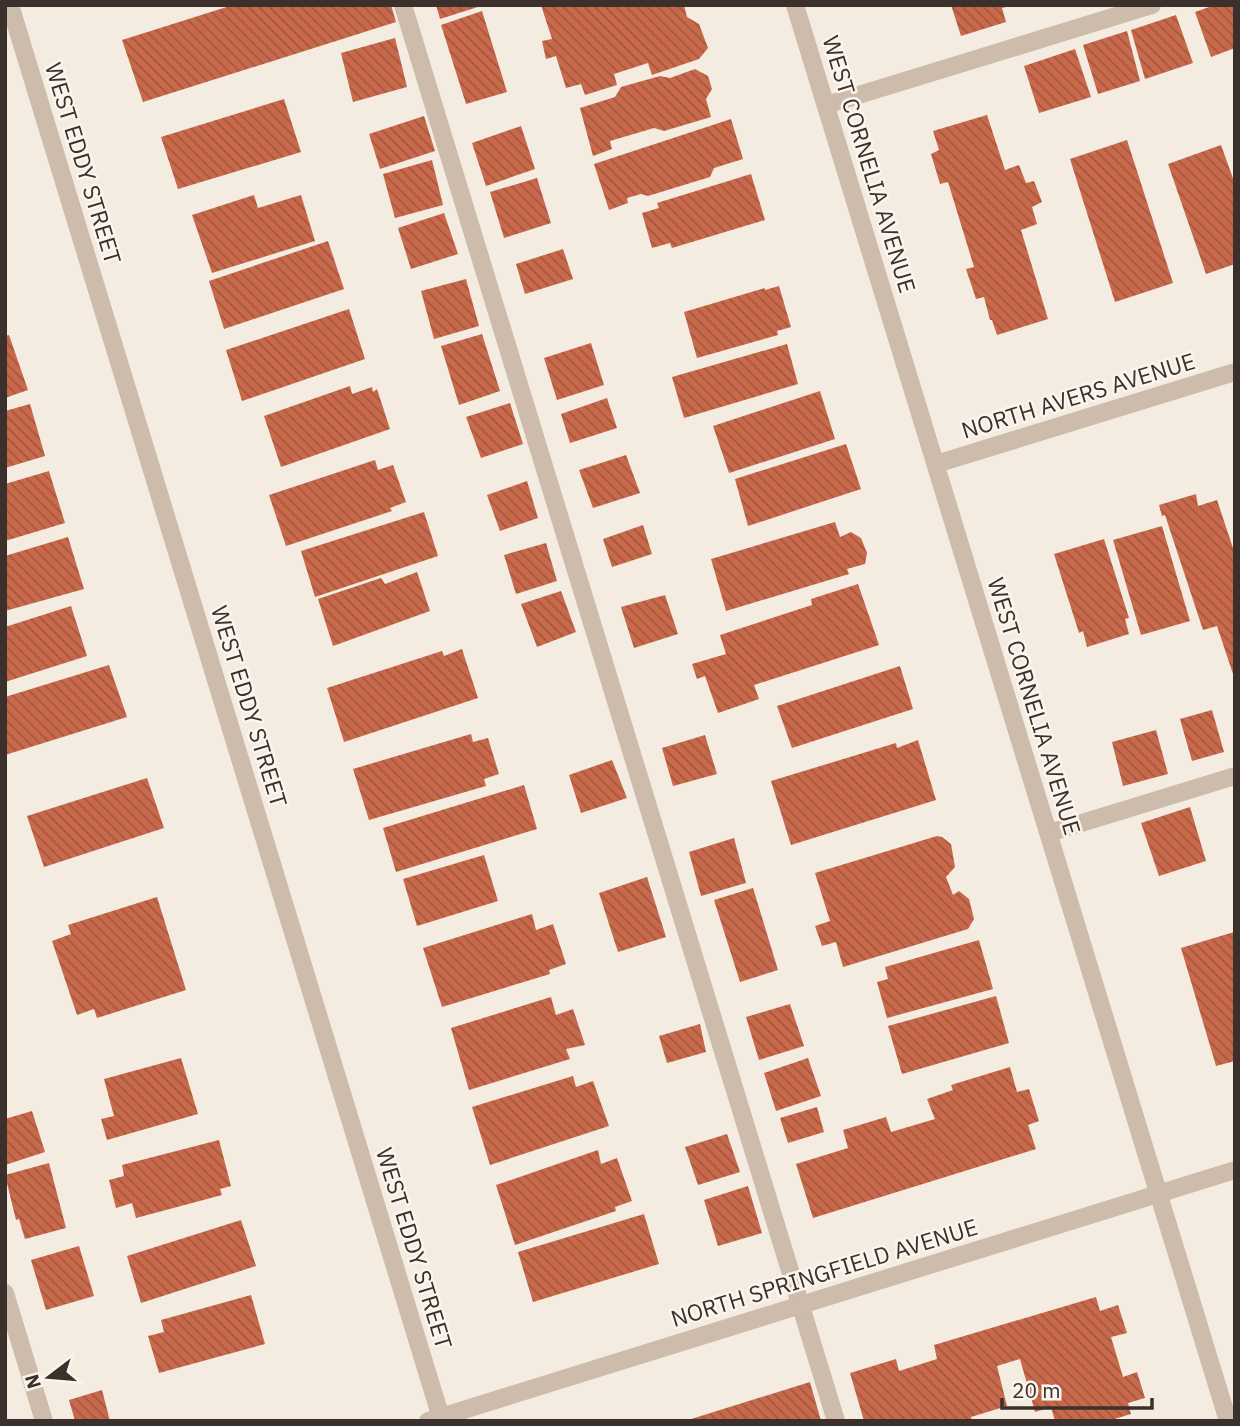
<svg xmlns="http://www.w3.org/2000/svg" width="1240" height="1426" font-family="'IBM Plex Sans',sans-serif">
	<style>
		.building { fill: url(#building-back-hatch) }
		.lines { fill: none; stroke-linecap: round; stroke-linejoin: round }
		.lane { stroke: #cdbbac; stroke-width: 18 }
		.street { stroke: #cdbbac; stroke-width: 18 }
		.labels { text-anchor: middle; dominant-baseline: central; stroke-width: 5; stroke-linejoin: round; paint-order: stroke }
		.street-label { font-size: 23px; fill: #3b302b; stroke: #fbf5ee }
	</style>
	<defs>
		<pattern id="building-back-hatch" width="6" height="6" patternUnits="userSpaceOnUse" patternTransform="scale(1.75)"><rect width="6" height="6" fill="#c8694b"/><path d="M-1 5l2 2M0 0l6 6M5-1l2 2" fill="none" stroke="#a4573f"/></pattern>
	</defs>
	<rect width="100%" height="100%" fill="#f4ebe1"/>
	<!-- building -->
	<path class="building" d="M233,5H391L396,22L143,102L122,40Z
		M436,5H480L481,6L440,19Z
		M541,5H684L687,17L699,24L708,48L699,59L652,75L648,63L614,74L617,85L585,95L581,84L566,88L556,56L546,59L542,41L552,39Z
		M951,5H1009V6L1002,8L1006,22L961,36Z
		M1215,5H1235V48L1211,57L1195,12Z
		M482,11L507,92L466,104L441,25Z
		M1176,15L1193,63L1145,79L1131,30Z
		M1127,31L1140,81L1098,94L1083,45Z
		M395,38L407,87L353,102L341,53Z
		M1075,49L1091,97L1039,113L1024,66Z
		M695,69L708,76L712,89L706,99L711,117L664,131L654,128L610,141L612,149L593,156L580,108L615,97L621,87L660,76L670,78Z
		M284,99L301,152L178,189L161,137Z
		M987,115L1005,170L1019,165L1026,183L1034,181L1042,202L1032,207L1037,224L1021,230L1048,319L997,335L992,320H990L984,297L976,299L966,269L974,267L948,182L940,184L931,154L939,150L933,131Z
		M424,116L435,151L380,169L369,134Z
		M731,119L743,159L714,168L710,177L648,196L641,194L627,198L628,203L609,210L594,164Z
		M521,126L535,169L486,186L472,143Z
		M1127,140L1173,283L1115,302L1070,159Z
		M1221,145L1235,184V264L1206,274L1168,164Z
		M432,160L443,205L395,218L383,174Z
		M751,174L765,220L672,248L670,243L652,248L642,213L659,208L657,203Z
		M537,178L551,223L504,238L490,192Z
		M254,195L258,208L301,195L315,241L212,273L192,215Z
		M444,213L458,254L411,269L398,228Z
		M328,241L344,289L224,329L209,281Z
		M563,249L573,279L525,294L516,264Z
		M466,279L479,326L434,339L421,291Z
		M779,286L791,327L777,331L778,335L697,358L684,312L765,288V290Z
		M349,309L365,359L242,401L226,350Z
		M482,334L500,391L459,405L441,346Z
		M9,335L28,390L5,398V336Z
		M591,343L604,385L557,400L544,358Z
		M787,344L798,384L684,418L672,377Z
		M350,386L352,394L372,387L373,392L377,389L390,429L281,467L264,416Z
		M820,391L835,439L729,473L713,426Z
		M607,398L617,428L570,443L561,414Z
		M510,403L523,444L481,458L466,417Z
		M30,404L45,456L5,468V411Z
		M846,444L861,489L748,526L735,479Z
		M626,455L640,493L593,508L579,470Z
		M375,460L378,470L393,465L406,502L390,508L392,511L286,546L269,495Z
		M49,471L65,523L5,541V484Z
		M527,481L538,518L500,531L487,495Z
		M1196,494L1198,506L1217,500L1235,554V680L1217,626L1203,630L1165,515L1162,516L1159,505Z
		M424,512L438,556L315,597L301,551Z
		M835,522L840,537L851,532L861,538L867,553L865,564L847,569L849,574L726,611L711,559Z
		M643,525L652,554L612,567L603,539Z
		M1162,526L1190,621L1141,635L1113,540Z
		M68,537L84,589L5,611V556Z
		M1104,539L1129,618L1125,619L1129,634L1087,647L1083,631L1079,633L1054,554Z
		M546,543L557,581L516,594L504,555Z
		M417,572L430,611L333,646L318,599L381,578L385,584Z
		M858,584L879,645L754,685L759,699L718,713L705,676L697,679L692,664L726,654L720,635L812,605L811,599Z
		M561,591L576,632L537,647L521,604Z
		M665,595L678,634L634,648L621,607Z
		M71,606L87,656L5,682V627Z
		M462,649L478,698L344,742L327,688L442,651L444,656Z
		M109,665L127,717L5,755V697Z
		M900,666L913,709L792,748L777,706Z
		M1212,710L1224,752L1192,761L1180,719Z
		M1156,730L1168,774L1123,786L1112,742Z
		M471,734L473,742L488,738L499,774L484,779L486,786L369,820L353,769Z
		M705,735L717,774L673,786L662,748Z
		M918,740L936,800L791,845L771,781L896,743L897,748Z
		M612,760L627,798L581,813L569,775Z
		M147,778L164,828L44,867L27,816Z
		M524,785L537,829L396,872L383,828Z
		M1190,807L1206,861L1159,876L1141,823Z
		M937,836L942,837L951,844L955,867L946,877L953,895L959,891L969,899L974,919L968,929L843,967L836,942L822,946L815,926L830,921L815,873Z
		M734,838L746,883L701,896L689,852Z
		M484,855L498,901L417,926L403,879Z
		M647,877L666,937L618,952L599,893Z
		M753,888L778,970L740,982L714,900Z
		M157,897L186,990L97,1018L94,1009L77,1015L52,941L71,934L68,925Z
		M532,914L536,930L553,924L566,964L549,970L550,974L442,1007L423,948Z
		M1234,932L1235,1061L1216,1066L1181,948Z
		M979,940L993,989L887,1018L877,982L888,979L885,967Z
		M996,996L1009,1043L902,1074L888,1026Z
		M551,997L556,1015L573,1009L585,1045L566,1049L570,1059L469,1090L451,1028Z
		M790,1004L804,1046L759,1060L746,1017Z
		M700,1024L706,1052L667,1063L659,1036Z
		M181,1058L198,1114L107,1140L101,1119L114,1116L104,1079Z
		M808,1058L821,1096L776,1111L764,1073Z
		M1010,1067L1017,1092L1029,1089L1039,1121L1028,1125L1036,1149L813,1218L796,1164L848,1148L843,1130L886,1117L891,1132L935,1119L927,1099L953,1090L951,1085Z
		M573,1076L576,1087L593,1081L609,1126L490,1165L472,1107Z
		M817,1107L824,1132L788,1143L780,1118Z
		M32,1111L45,1152L5,1165V1119Z
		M727,1134L740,1172L698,1185L685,1147Z
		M219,1140L231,1186L220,1189L222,1195L136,1218L132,1203L116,1208L109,1180L124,1176L122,1165Z
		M598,1150L601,1164L617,1158L632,1201L615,1207L616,1211L515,1245L496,1185Z
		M49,1163L66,1228L25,1239L19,1219L16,1220L5,1175Z
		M748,1186L762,1233L718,1246L704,1200Z
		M644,1214L659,1264L533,1302L518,1252Z
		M241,1220L256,1266L141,1303L127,1256Z
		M79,1246L94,1296L46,1310L31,1260Z
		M251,1295L265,1344L159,1373L148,1336L164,1332L161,1320Z
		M1096,1297L1100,1311L1118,1305L1127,1333L1111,1337L1123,1377L1137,1372L1145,1398L1128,1403L1131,1414L1108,1421H1055L1051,1407L1035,1412L1020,1359L997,1366L1007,1406L971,1417L972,1421H864L850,1373L896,1359L899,1371L937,1359L934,1345Z
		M810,1382L821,1421H688V1420Z
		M102,1390L110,1421H75L69,1400Z"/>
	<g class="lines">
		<!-- lane -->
		<path class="lane" d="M403,5L836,1421
			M826,105L1152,5
			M1049,833L1235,776
			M5,1293L44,1421"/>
		<!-- street -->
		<path class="street" d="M10,5L442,1421
			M795,5L1228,1421
			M936,464L1235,372
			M428,1421L1235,1170"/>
	</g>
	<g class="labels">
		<!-- street labels -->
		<g class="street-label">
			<text transform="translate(84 163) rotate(73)">WEST EDDY STREET</text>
			<text transform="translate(870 164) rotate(73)">WEST CORNELIA AVENUE</text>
			<text transform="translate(1078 395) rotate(-17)">NORTH AVERS AVENUE</text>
			<text transform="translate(250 706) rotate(73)">WEST EDDY STREET</text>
			<text transform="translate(1035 706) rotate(73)">WEST CORNELIA AVENUE</text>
			<text transform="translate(415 1248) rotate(73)">WEST EDDY STREET</text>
			<text transform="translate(824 1272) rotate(-17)">NORTH SPRINGFIELD AVENUE</text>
		</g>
	</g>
	<!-- border -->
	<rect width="1240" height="1426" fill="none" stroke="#3b302b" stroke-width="14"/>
	<!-- north arrow -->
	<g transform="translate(49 1377) rotate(254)" stroke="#fbf5ee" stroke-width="5" paint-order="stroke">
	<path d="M0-5L12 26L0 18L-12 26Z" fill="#3b302b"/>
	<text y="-10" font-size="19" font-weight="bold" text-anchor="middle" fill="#3b302b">N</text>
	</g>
	<!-- scale -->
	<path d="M1002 1398v10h150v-10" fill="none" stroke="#3b302b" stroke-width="3.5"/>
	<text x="1012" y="1398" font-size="21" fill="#3b302b" stroke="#fbf5ee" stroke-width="5" paint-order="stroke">20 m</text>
</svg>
